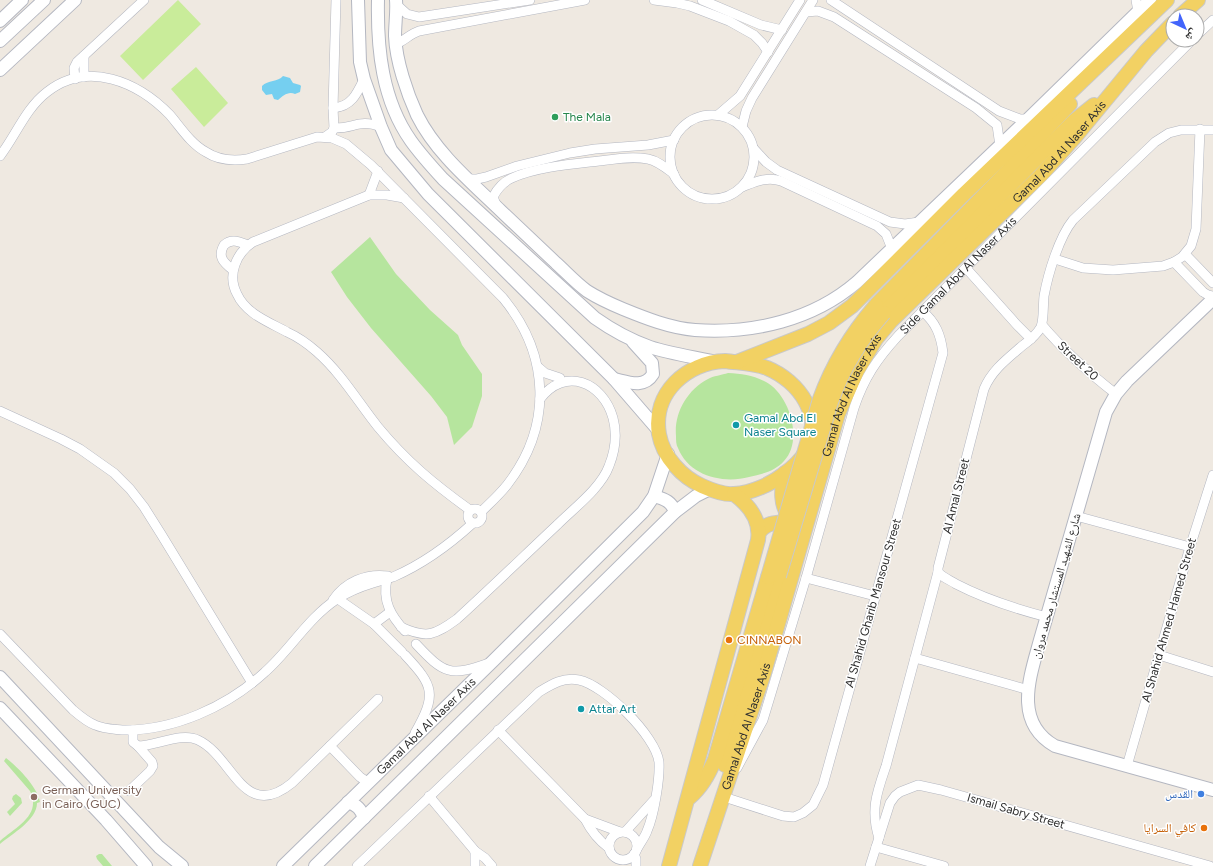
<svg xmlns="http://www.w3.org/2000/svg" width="1213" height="866" font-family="Figtree,'Noto Naskh Arabic',sans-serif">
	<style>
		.green { fill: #b6e59e }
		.pitch { fill: #c9ec9a }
		.water { fill: #75cff0 }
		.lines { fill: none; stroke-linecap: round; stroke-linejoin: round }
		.street-casing { stroke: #b4b7c1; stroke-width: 10 }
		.secondary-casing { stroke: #b4b7c1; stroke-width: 14 }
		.primary-casing { stroke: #c9c9c9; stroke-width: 16 }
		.street { stroke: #fff; stroke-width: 9 }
		.secondary { stroke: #fff; stroke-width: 12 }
		.primary { stroke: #f2d163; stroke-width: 14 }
		.primary-bridge-casing { stroke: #c9c9c9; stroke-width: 16; stroke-linecap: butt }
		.primary-bridge { stroke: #f2d163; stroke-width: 14 }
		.leisure-dot { fill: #2e9e5b; stroke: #fff; stroke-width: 1.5 }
		.culture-dot { fill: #0f9aa8; stroke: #fff; stroke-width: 1.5 }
		.food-dot { fill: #e8710a; stroke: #fff; stroke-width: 1.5 }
		.shop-dot { fill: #3f7fe0; stroke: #fff; stroke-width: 1.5 }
		.education-dot { fill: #8d6e63; stroke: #fff; stroke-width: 1.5 }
		.labels { text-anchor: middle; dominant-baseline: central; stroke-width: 3; stroke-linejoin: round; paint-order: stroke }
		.leisure-label { font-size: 12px; fill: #27864d; stroke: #fff; text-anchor: start }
		.street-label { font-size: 12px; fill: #2e2e2e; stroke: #fff }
		.culture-label { font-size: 12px; fill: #0d838f; stroke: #fff; text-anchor: start }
		.food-label { font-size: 12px; fill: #c56008; stroke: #fff; text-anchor: start }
		.education-label { font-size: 12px; fill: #785e54; stroke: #fff; text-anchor: start }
		.shop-label { font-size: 12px; fill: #366cbe; stroke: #fff; text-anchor: end }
	</style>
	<rect width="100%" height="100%" fill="#efe9e1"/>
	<!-- green -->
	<path class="green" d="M370,237L396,274L430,310L458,335L462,345L482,374V396L472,427L454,445L447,417L431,396L371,328L347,297L331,272Z
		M728,373C742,374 753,375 766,382C789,394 804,440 784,461C775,471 763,474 749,477C723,484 689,476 678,448C676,445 676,440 676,436C674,413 687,390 708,379C713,376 722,375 728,373Z
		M6,758C18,767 38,788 40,802L37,803C37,820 12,834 0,844V841C16,827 42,815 30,791L4,761Z
		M16,794L21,798L22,803L10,816L7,812L15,804L12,799L13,796Z
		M99,854H102L112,866H103L97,859L96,856Z"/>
	<!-- pitch -->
	<path class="pitch" d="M178,0L201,24L143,80L120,56Z
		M196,67L228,103L204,127L171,89Z"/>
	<!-- water -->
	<path class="water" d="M283,76L290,78L293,83L300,85L301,86L300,92L295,94C288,91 283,96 278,100L274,99L272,94L266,95L262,90V86C268,80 278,82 283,76Z"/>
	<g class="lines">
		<!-- street casing -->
		<g class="street-casing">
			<g id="street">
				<path d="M654,0L677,3L690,6L729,21L754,35L762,43L768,52"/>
				<path d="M702,0L761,25L782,30"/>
				<path d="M831,0L999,111L1020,119H1028"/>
				<path d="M1136,0L1138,12"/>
				<path d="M397,5L407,14L419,17L530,0"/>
				<path d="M806,12L818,11L834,17L976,108L997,125L1000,146"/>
				<path d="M1197,35L1213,20"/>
				<path d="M396,44C404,41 410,34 419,31L585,0"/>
				<path d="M84,77V56"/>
				<path d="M75,79L74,68L77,62L144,0"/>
				<path d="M333,108C351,107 357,94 364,79"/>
				<path d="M718,115L740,96L800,0"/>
				<circle cx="712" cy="157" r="42"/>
				<path d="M742,127L746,111L752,98L813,0"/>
				<path d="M334,128C354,129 359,118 381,127"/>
				<path d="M325,137L332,132L334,128L333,108L336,0"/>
				<path d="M754,149L766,162L777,170L890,222L905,224L919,222"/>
				<path d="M0,156C16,135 26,108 47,92C88,60 138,82 170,115C181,128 191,144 206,152C218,160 233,161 247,159L317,137L332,138L346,144L371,165L503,298C550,355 553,426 507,485C499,495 490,503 481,512"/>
				<path d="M468,179H477L486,177L517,166L570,153L595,149L648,145L674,140"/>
				<path d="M742,187C755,182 767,176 781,181L877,226L886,234L892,249"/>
				<path d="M369,195L378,171"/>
				<path d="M404,198L387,195H369L253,242C236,253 227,275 237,294C246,314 269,322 287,332C298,337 308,344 317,352C342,374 358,402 378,427C407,462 434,484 470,510"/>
				<path d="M497,207L493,197C497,189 503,182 512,178C536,167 573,164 599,161C615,159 632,156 648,159C658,161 666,168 674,174"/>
				<path d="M1185,254L1213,283"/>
				<path d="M1055,259L1083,268L1113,270L1163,266L1174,262L1182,257L1191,246L1196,229L1200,129"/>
				<path d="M1174,262L1203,292L1208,295L1213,296"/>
				<path d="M966,268L1017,325L1031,339"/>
				<path d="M233,270C224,263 217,257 224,245C232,238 239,242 248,245"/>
				<path d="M1042,325C1064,351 1089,373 1116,394"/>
				<path d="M538,367L545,373L560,378L561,382"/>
				<path d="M0,411L61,439L80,449L114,473L130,489L144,507L161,534L252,683"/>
				<circle cx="475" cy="516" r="7"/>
				<path d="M1076,516L1190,547"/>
				<path d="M806,578L875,596"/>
				<path d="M387,579C382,601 391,616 405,631"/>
				<path d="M338,599L374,624L402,652"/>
				<path d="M333,600C345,582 366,573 388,576"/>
				<path d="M1047,617C1016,609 985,599 956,584C950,580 943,578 938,572V568L984,389C992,370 1007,359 1022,346C1029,341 1037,334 1041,327C1044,319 1043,305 1044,296C1048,274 1059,237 1073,220L1155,142L1169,133L1181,130H1213"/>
				<path d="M374,624L390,612"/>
				<path d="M401,627C427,639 435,635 457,619C491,588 524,556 557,525C574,508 601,488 609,466C615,451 617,433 613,418C603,382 565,366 540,399"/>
				<path d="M0,634L73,710C80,716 87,722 95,725C104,729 113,729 122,730C173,731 227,707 265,672C290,650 308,618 337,599C348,592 360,587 373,583C380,581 386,579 393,577C423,564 449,545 473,523"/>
				<path d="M416,644C444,674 450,677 489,663"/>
				<path d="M405,655C434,686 437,694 415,733"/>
				<path d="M1159,655L1213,672"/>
				<path d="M915,658L1029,690"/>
				<path d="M133,730V742L138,746C156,746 181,732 198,740C233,756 243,823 292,783L378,699"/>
				<path d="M498,730L585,819C591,831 598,840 609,848"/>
				<path d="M330,746L360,777L369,783"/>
				<path d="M1127,766L1190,547L1213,475"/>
				<path id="s1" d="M737,768L763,720L806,578L854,408C864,378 877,359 898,336L1192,40"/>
				<path d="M129,791L150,771L153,766L152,762L138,746"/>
				<path d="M429,796L475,851L485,858L492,866"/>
				<path d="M724,797L783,816L794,817L803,813L813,805L823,785L943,353C941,336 936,322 922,311"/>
				<path d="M585,819L620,832"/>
				<circle cx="623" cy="846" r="14"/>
				<path d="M625,832L654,800"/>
				<path d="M879,838C870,810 877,792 886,766L938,572"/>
				<path d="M876,847L944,866"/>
				<path d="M475,851V866"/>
				<path d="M634,854L636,859V866"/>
				<path d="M357,866L539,692C552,684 563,677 579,680C604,685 656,736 659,762C660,779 654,815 647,831C645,837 640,843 637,849"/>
				<path d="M870,866L890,803L895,796L900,792L918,785L941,790L1210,866"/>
			</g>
		</g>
		<!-- secondary casing -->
		<g class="secondary-casing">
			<g id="secondary">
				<path d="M358,0L360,62L364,79L381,127L391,150L428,194L614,379L659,431"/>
				<path d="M378,0C377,49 382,100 411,141C421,155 432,167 443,179L595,318C612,330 630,340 650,347C671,354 695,357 717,362"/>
				<path d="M396,0C397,12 395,24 395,36C396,61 407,93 417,115C436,153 471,182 501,211C519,228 537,245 556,263C566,272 576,283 587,291C598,298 611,304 623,309C645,318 670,328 695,330C753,334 813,320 857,282L1028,119L1150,0"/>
				<path d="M0,21L22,0"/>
				<path d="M0,41L44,0"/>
				<path d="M0,70L75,0"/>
				<path d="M1213,299L1127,381L1116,394L1106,412L1040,640C1030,677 1013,722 1055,746L1213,790"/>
				<path d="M614,379C628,382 644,389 653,374L652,363L633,342"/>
				<path d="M654,496C665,499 672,502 675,512"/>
				<path d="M0,677L159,847L182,866"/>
				<path d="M0,708L106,820L146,866"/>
				<path d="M348,802C357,805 361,809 364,818"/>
				<path id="s2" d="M283,866L493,661L643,512L654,496L668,454"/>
				<path d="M315,866L675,512L696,496L710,489"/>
			</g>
		</g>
		<!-- primary casing -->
		<g class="primary-casing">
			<g id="primary">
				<path d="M1180,16L1198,0"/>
				<path d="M876,305L1002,177L1070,104"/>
				<path d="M884,313L1074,121L1094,105"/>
				<path d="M725,361C739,363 753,363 767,368C799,381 826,418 805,453C800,461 792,468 784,474C771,484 752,493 734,494C724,495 711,490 702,486C682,477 663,457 659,434C652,393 687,362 725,361Z"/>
				<path d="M737,362L808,334L829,323L852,306L964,194L1167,0"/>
				<path d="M785,473C781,490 780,504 790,519"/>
				<path d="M760,531C769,521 783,520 794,529"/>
				<path d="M725,765L779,576"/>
				<path d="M690,797C702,787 709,774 715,759L768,577"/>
				<path d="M669,866L758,540C761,520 749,505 734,494"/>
				<path id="s3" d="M700,866L764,673L838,414L857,371L876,339L891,321L1041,175L1075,137L1146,51L1173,23"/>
			</g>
		</g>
		<!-- street -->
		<use href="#street" class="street"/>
		<!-- secondary -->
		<use href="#secondary" class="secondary"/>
		<!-- primary -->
		<use href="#primary" class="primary"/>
		<!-- primary-bridge casing -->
		<g class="primary-bridge-casing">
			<path id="primary-bridge" d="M779,576L831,402C843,368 860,340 884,313
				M768,577L820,399C833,363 851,334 876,305"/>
		</g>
		<!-- primary-bridge -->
		<use href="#primary-bridge" class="primary-bridge"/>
	</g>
	<!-- markers -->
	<circle class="leisure-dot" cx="555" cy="117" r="4"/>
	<g class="culture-dot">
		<circle cx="736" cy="425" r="4"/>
		<circle cx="581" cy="709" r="4"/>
	</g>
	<g class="food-dot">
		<circle cx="729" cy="640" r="4"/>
		<circle cx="1204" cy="828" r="4"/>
	</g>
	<circle class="shop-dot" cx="1201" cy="794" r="4"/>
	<circle class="education-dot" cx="34" cy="797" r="4"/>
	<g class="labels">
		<!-- leisure labels -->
		<g class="leisure-label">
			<text x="563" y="117">The Mala</text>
		</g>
		<!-- street labels -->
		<g class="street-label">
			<text stroke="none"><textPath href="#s3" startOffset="819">Gamal Abd Al Naser Axis</textPath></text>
			<text stroke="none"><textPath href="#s1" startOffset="550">Side Gamal Abd Al Naser Axis</textPath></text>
			<text transform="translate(1078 361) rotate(43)">Street 20</text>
			<text stroke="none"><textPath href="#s3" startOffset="495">Gamal Abd Al Naser Axis</textPath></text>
			<text transform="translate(956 496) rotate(-76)">Al Amal Street</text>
			<text transform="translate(1056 586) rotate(-74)">شارع الشهيد المستشار محمد مروان</text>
			<text transform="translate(873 603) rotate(-74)">Al Shahid Gharib Mansour Street</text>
			<text transform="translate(1169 620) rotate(-74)">Al Shahid Ahmed Hamed Street</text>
			<text stroke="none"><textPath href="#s2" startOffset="200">Gamal Abd Al Naser Axis</textPath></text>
			<text stroke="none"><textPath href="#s3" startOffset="147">Gamal Abd Al Naser Axis</textPath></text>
			<text transform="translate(1016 811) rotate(16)">Ismail Sabry Street</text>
		</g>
		<!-- culture labels -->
		<g class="culture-label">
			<text x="744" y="418">Gamal Abd El<tspan x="744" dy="14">Naser Square</tspan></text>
			<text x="589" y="709">Attar Art</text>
		</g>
		<!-- food labels -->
		<g class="food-label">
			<text x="737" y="640">CINNABON</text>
			<text x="1196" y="828" text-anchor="end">كافي السرايا</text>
		</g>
		<!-- education labels -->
		<g class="education-label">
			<text x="42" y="790">German University<tspan x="42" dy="14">in Cairo (GUC)</tspan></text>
		</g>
		<!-- shop labels -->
		<g class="shop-label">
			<text x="1193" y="794">القدس</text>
		</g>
	</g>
	<!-- north arrow -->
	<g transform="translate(1185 28) rotate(136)"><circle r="19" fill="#ffffff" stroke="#ababab"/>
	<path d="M0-3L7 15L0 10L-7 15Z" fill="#4264fb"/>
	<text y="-6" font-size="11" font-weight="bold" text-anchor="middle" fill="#2e2e2e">ش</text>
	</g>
</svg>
